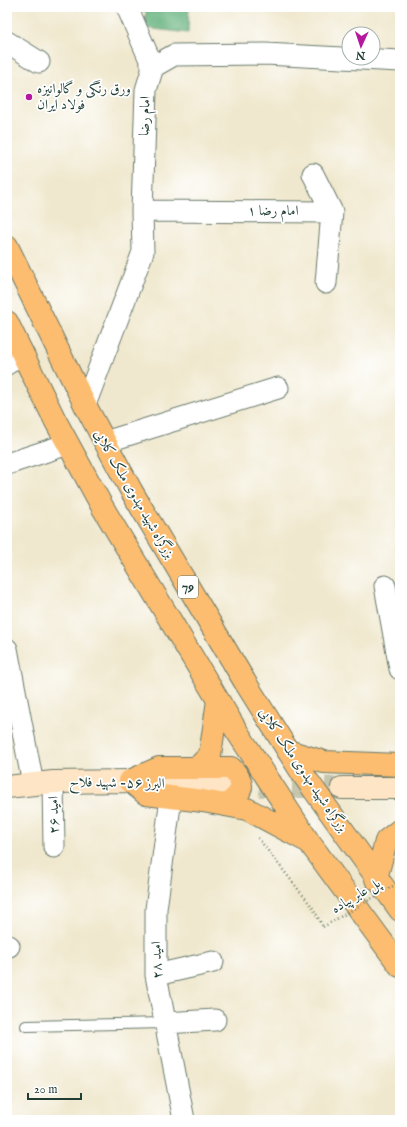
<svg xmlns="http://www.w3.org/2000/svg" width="407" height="1127" font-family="'IM FELL English',Amiri,serif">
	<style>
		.forest { fill: #63b17b; stroke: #417758 }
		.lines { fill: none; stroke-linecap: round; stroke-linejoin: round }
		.secondary-tunnel { stroke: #c6c6af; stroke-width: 22; stroke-dasharray: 22 11; stroke-linecap: butt }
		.lane-casing { stroke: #68796a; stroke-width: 12 }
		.street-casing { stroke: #68796a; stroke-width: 23 }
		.secondary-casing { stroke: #68796a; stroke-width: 24 }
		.highway-casing { stroke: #68796a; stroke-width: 24 }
		.path { stroke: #68796a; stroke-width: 2.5; stroke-dasharray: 1 3; stroke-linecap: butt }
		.lane { stroke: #fff; stroke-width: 10 }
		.street { stroke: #fff; stroke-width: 21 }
		.secondary { stroke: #fee5c5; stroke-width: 22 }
		.highway { stroke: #fcbd6f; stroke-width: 22 }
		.path-bridge { stroke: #68796a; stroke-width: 2.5; stroke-dasharray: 1 3; stroke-linecap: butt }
		.poi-dot { fill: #b5179e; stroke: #fff; stroke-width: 1.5 }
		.labels { text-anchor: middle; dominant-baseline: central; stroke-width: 3.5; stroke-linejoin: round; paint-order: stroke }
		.shield { fill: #fff; stroke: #627771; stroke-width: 1 }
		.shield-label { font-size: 13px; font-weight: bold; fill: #1f3d34 }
		.poi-label { font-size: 14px; fill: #1f3d34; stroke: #fff; text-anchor: start }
		.street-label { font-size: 14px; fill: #1f3d34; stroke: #fff }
	</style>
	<rect width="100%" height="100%" fill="#fff"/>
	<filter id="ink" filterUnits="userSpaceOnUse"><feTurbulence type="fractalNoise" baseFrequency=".025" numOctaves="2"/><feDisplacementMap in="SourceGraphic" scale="8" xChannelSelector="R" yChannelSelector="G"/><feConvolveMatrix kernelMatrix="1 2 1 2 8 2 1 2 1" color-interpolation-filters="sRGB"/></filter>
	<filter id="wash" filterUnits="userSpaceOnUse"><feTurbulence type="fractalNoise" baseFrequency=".012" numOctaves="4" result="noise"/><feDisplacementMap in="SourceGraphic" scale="16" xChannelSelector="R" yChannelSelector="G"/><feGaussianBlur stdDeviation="0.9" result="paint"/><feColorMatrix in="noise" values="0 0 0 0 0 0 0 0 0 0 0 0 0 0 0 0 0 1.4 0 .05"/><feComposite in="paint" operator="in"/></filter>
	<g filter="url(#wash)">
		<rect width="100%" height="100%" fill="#f0e8ce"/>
		<!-- forest -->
		<path class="forest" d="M146,7H189L188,33L145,28Z"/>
	</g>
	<g filter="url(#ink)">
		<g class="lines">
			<!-- secondary-tunnel -->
			<path class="secondary-tunnel" d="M226,785L342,788"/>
			<!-- lane casing -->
			<g class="lane-casing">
				<path id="lane" d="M26,1026L165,1023"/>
			</g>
			<!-- street casing -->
			<g class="street-casing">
				<path id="street" d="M127,7L153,67
					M7,42L39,62
					M313,174L332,212
					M142,211L332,212L326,283
					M7,364L22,352
					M85,405L143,252L142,211L146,90L153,67L174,55L265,54L400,61
					M105,442L278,388
					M7,464L68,444
					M385,586L400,669
					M7,649L33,784
					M53,782L54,847
					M171,798L156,909V975L184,1120
					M7,946H9
					M156,975L213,962
					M165,1023L215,1020"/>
			</g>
			<!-- secondary casing -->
			<g class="secondary-casing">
				<path id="secondary" d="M7,787L53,782L130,781L168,784L226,785
					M342,788H400"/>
			</g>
			<!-- highway casing -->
			<g class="highway-casing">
				<path id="highway" d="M7,246L85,405L132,492L245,682L302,773L400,910
					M7,322L55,420L103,508L236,730L309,842L400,966
					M218,700L210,755L197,768H159L130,781L146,794L203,801L247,809L305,840
					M288,751L324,762L400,765
					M197,768H231C247,784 243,793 226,805
					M376,879L386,841L400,830"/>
			</g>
			<!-- path -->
			<path class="path" d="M258,838L313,908L323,927"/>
			<!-- lane -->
			<use href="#lane" class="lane"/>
			<!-- street -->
			<use href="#street" class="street"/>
			<!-- secondary -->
			<use href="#secondary" class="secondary"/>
			<!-- highway -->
			<use href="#highway" class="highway"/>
			<!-- path-bridge -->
			<path class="path-bridge" d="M323,927L400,882"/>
		</g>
	</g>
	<!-- markers -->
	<circle class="poi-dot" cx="29" cy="97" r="4"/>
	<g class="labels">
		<!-- shield labels -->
		<rect class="shield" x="178" y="576" width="20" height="22" rx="3"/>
		<g class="shield-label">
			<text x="188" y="587">79</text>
		</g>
		<!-- poi labels -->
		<g class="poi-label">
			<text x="37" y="89">ورق رنگی و گالوانیزه<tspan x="37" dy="16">فولاد ایران</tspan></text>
		</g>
		<!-- street labels -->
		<g class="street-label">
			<text transform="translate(145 116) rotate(-88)">امام رضا</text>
			<text x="273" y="211">امام رضا ۱</text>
			<text transform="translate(134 494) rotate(60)">بزرگراه شهید مهدوی ملک کلایی</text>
			<text transform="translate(303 770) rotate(56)">بزرگراه شهید مهدوی ملک کلایی</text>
			<text transform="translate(117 783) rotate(1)">البرز ۵۶- شهید فلاح</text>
			<text transform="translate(54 815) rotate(-91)">امید ۲۶</text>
			<text transform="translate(356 896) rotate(-31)">پل عابر پیاده</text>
			<text transform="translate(157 960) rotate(-92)">امید ۲۸</text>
		</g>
	</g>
	<!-- margin -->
	<rect width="407" height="1127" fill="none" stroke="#fff" stroke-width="24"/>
	<!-- north arrow -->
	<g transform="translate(361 46) rotate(183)"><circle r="19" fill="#ffffff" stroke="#a5b1ae"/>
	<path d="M0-3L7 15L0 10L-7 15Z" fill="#b5179e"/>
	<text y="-6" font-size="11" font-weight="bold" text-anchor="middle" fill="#1f3d34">N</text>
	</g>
	<!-- scale -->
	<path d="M28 1093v6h53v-6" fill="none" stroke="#1f3d34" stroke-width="2"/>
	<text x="34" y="1093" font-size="12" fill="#1f3d34" stroke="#ffffff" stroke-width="3" paint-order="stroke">20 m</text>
</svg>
